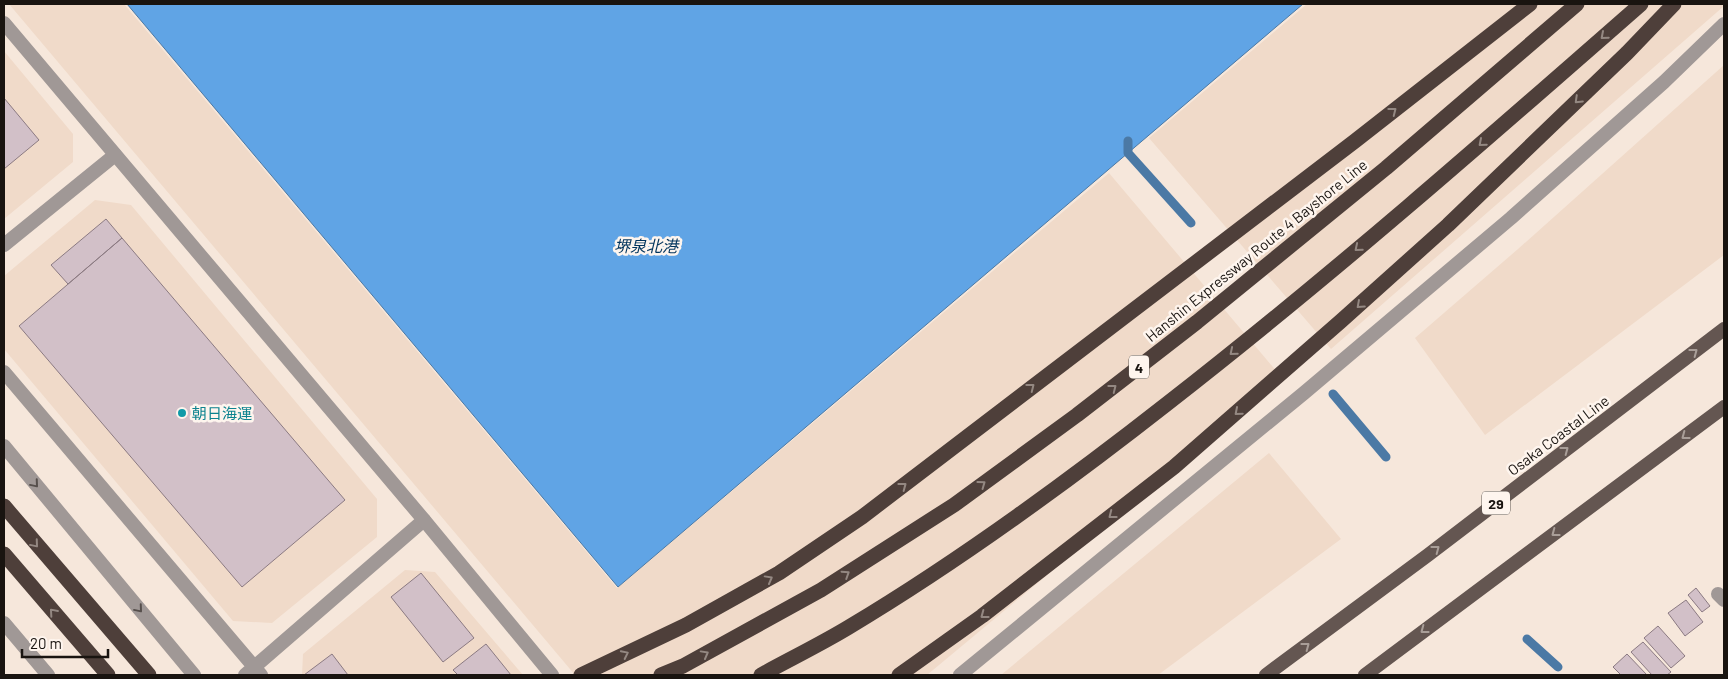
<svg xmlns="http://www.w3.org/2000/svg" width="1728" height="679" font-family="Barlow,'Noto Sans JP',sans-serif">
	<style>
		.built { fill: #f0dac9 }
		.water { fill: #60a4e5; stroke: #4b79a5 }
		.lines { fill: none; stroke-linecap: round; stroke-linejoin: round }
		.stream { stroke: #4b79a5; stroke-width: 9 }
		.building { fill: #d2c0c8; stroke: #8b7a82 }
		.minor { stroke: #a09896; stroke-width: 14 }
		.tertiary { stroke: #a09896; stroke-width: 14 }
		.primary { stroke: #645651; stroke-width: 14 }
		.motorway { stroke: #4e3f3a; stroke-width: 15 }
		.oneway { stroke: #948882 }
		.oneway2 { stroke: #a99e98 }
		.oneway3 { stroke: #564f4c }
		.culture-dot { fill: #0f9aa8; stroke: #fef5ee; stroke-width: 2 }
		.labels { text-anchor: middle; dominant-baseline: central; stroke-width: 5; stroke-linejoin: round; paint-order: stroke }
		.shield { fill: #fef5ee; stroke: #5e5853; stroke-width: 1 }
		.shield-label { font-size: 14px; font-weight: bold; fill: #191410 }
		.street-label { font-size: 15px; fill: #191410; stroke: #fef5ee }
		.culture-label { font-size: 15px; fill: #0d838f; stroke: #fef5ee; text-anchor: start }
		.water-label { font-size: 16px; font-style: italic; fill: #00335c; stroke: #fef5ee }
	</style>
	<rect width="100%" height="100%" fill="#f6e7db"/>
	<!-- built -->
	<path class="built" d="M9,4H124L617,588L1109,173L1283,379L927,675H575Z
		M1307,4H1724V6L1331,349L1149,138Z
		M4,51L73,134V162L4,219Z
		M1724,65V255L1485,435L1415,338L1518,249Z
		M95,200L131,205L377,499V537L272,623L233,621L4,349V276Z
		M1269,453L1341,539L1158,675H1001Z
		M405,570L435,572L523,675H302L303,654Z"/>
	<!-- water -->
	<path class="water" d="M127,4H1303L618,587Z"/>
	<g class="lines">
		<!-- stream -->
		<path class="stream" d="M1128,141V153L1191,223
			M1333,394L1386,457
			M1527,639L1558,667"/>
	</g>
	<!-- building -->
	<path class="building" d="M4,98L39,140L4,169Z
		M106,219L122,238L68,284L51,265Z
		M122,238L345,500L242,587L19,326Z
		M421,573L474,638L443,662L391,597Z
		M1696,588L1710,606L1702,612L1688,595Z
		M1686,600L1703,622L1685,636L1668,613Z
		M1658,626L1685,656L1671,668L1644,638Z
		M1643,642L1671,672L1667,675H1652L1631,652Z
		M486,644L511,675H458L453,670Z
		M332,654L348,675H304Z
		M1627,654L1647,675H1621L1613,667Z"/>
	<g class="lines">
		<!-- minor -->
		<path class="minor" d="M4,245L115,155
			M4,372L261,675
			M1718,594L1724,600
			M245,675L424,520"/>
		<!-- tertiary -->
		<path class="tertiary" d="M4,23L424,520L552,675
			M4,446L194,675
			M4,623L48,675
			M960,675L1304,393L1511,218L1664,82L1724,24"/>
		<!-- primary -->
		<path class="primary" d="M1266,675L1428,555L1724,329
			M1365,675L1724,407"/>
		<!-- motorway -->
		<path class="motorway" d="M4,506L149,675
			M4,554L108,675
			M581,675L686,625L779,573L862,517L1355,141L1530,4
			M661,675L683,666L821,590L954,505L1077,415L1197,322L1386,168L1577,4
			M761,675C790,659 821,644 849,627C961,560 1066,483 1168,403C1331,276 1486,140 1641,4
			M899,675L982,616L1174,467L1341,321L1448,225L1627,53L1674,4"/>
	</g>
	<!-- one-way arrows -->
	<defs><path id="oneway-chevron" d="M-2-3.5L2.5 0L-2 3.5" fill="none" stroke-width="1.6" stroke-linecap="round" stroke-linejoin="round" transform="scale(1.25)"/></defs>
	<g class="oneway">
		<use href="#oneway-chevron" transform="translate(1604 36) rotate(139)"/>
		<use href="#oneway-chevron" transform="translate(1578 100) rotate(136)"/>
		<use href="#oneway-chevron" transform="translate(1393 111) rotate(-38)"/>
		<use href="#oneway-chevron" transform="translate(1482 143) rotate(139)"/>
		<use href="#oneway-chevron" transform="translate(1358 248) rotate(140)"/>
		<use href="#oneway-chevron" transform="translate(1360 305) rotate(138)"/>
		<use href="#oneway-chevron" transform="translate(1233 352) rotate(140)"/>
		<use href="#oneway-chevron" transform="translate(1031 387) rotate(-38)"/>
		<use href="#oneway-chevron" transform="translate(1113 388) rotate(-38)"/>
		<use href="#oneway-chevron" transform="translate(1238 412) rotate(139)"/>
		<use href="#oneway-chevron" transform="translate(982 484) rotate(-36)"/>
		<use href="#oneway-chevron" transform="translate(903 486) rotate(-37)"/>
		<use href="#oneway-chevron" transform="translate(1112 515) rotate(142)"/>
		<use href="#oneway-chevron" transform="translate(35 544) rotate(50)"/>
		<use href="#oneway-chevron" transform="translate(846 574) rotate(-33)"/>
		<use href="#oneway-chevron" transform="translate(769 579) rotate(-29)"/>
		<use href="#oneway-chevron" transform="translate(53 612) rotate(-131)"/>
		<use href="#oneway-chevron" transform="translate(984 615) rotate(143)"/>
		<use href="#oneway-chevron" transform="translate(625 654) rotate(-26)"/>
		<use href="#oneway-chevron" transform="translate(705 654) rotate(-29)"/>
	</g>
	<g class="oneway2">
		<use href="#oneway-chevron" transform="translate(1694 352) rotate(-37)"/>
		<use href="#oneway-chevron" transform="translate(1685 436) rotate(143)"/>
		<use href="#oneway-chevron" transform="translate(1565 450) rotate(-37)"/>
		<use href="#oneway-chevron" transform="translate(1555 533) rotate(143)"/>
		<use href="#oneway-chevron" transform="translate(1436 549) rotate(-37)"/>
		<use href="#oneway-chevron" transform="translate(1424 630) rotate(143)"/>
		<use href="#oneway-chevron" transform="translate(1306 646) rotate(-37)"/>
	</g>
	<g class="oneway3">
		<use href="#oneway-chevron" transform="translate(35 484) rotate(50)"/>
		<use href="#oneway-chevron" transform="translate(139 609) rotate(50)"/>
	</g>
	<!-- markers -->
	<circle class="culture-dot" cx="182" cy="413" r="5"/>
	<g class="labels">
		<!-- shield labels -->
		<g class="shield">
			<rect x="1129" y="355.5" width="20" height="23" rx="4"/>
			<rect x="1482" y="491.5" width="28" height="23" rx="4"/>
		</g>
		<g class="shield-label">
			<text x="1139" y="367">4</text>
			<text x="1496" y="503">29</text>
		</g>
		<!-- street labels -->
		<g class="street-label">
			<text transform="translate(1256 250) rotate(-39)">Hanshin Expressway Route 4 Bayshore Line</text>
			<text transform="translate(1558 435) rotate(-37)">Osaka Coastal Line</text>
		</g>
		<!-- culture labels -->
		<g class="culture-label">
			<text x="192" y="413">朝日海運</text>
		</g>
		<!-- water labels -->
		<g class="water-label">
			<text x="646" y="245">堺泉北港</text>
		</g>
	</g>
	<!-- border -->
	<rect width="1728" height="679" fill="none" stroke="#191410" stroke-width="10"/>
	<!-- scale -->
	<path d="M22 649v8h86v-8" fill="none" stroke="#191410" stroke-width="2.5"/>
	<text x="30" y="649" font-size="15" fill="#191410" stroke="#fef5ee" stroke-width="4" paint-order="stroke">20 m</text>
</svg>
